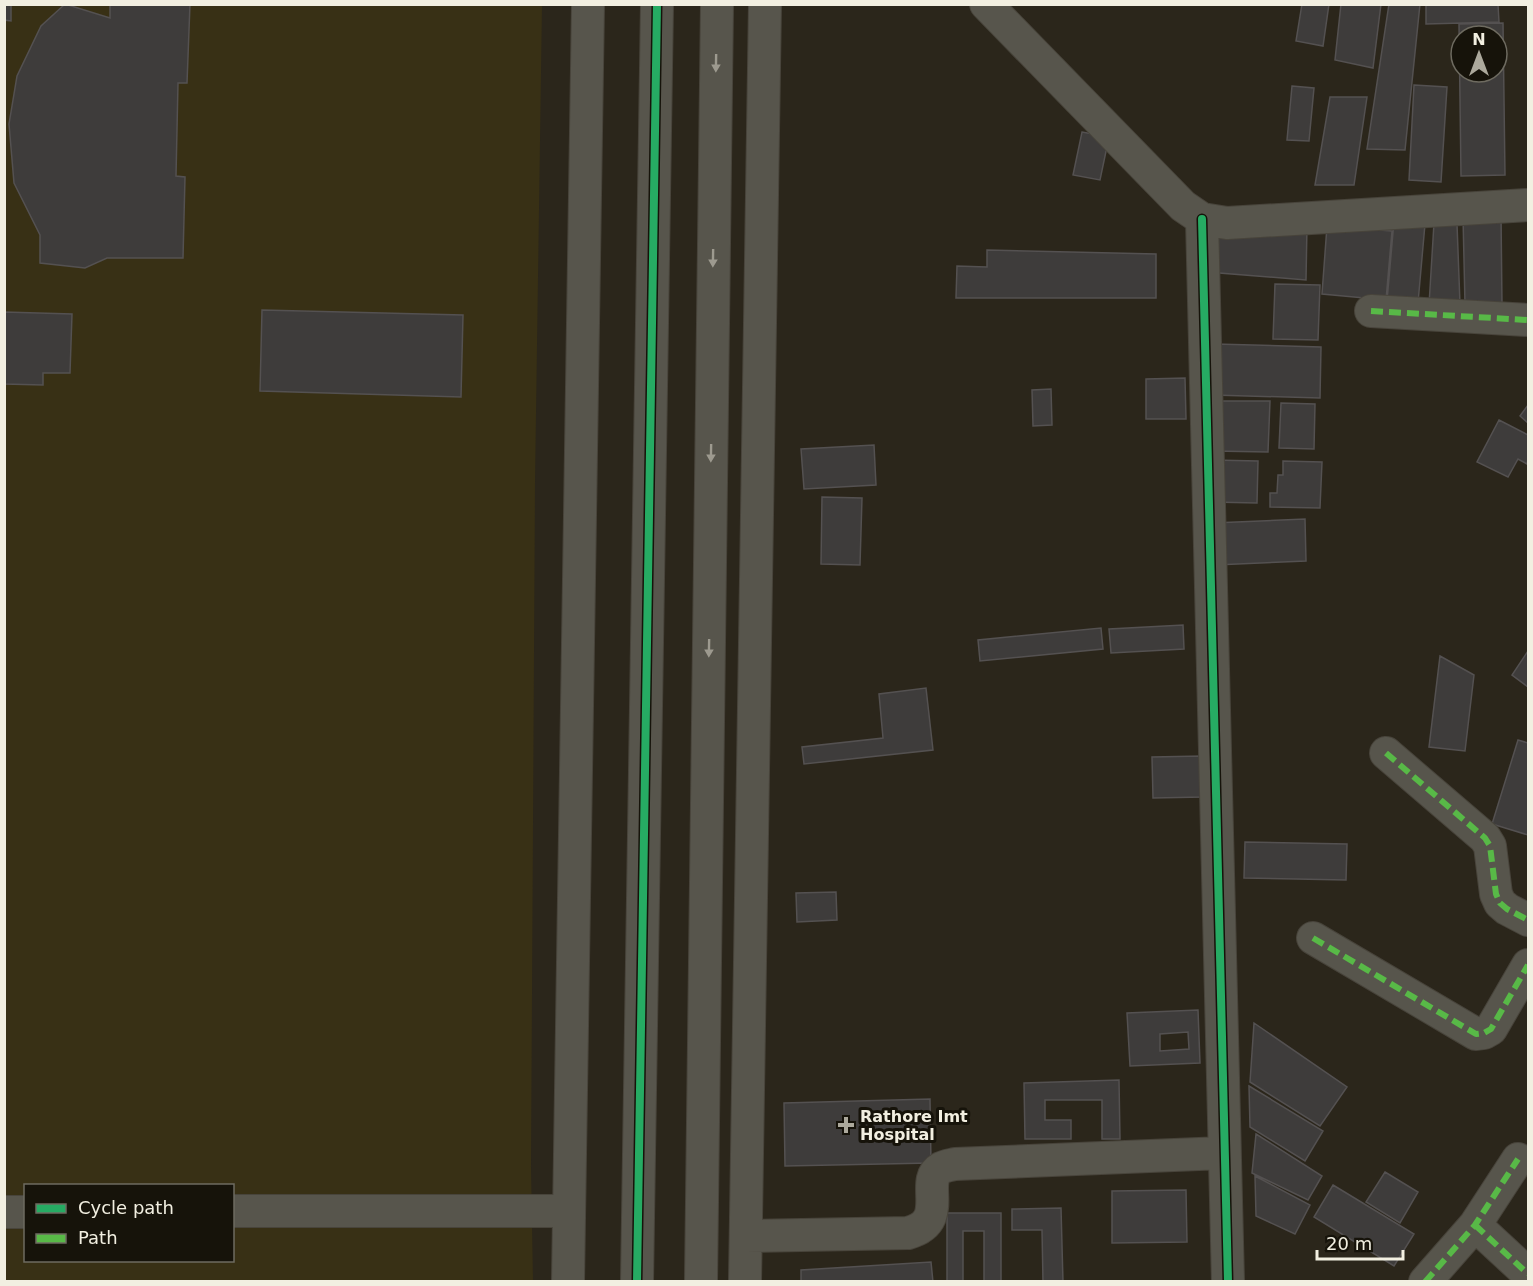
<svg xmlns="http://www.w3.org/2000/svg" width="1533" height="1286" font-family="'DejaVu Sans',sans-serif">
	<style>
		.built { fill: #383015; fill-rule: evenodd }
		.building { fill: #3e3c3b; stroke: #545151; stroke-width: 1.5; fill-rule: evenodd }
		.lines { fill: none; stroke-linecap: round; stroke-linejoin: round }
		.minor-casing { stroke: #48443b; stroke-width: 34 }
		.minor { stroke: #57554c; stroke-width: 32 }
		.quiet { stroke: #58b947; stroke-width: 6; stroke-dasharray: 12 6; stroke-linecap: butt }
		.cycleway-casing { stroke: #16130a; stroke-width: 11 }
		.cycleway { stroke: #26ab63; stroke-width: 8 }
		.oneway { fill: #9d9a8f }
		.poi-dot { fill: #aca99c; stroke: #16130a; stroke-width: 2 }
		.labels { text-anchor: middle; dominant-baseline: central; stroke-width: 6; stroke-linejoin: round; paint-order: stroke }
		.poi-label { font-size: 16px; font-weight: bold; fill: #f2efe1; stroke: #16130a; text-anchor: start }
	</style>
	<rect width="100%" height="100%" fill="#2b261b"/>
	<!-- built -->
	<path class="built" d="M5,5H542L535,482L531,1167L533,1281L5,1282ZM26,1186H232V1260H26Z"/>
	<!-- building -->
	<path class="building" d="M4,4H11V21L4,20Z
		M65,4L110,18V4H190L187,83H178L176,176L185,177L183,258H107L85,268L40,263V235L14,183L9,124L17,76L41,26Z
		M1302,4H1329L1323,46L1296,41Z
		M1341,4H1381L1373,68L1335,60Z
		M1389,4H1420L1405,150L1367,149Z
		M1426,4H1498L1499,22L1426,24Z
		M1503,23L1505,175L1461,176L1459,24ZM1461,36H1497V72H1461Z
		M1414,85L1447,87L1441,182L1409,180Z
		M1292,86L1314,88L1309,141L1287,140Z
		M1330,97H1367L1354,185H1315Z
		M1082,132L1109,137L1100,180L1073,175Z
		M1501,214L1502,305L1465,304L1463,217Z
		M1394,221L1425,224L1418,303L1387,301Z
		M1434,223L1457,224L1460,304L1429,305Z
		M1307,226L1306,280L1207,272L1209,229Z
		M1327,226L1392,231L1386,300L1322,294Z
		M987,250L1156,254V298H956L957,266L987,267Z
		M1275,284L1320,285L1318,340L1273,339Z
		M262,310L463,315L461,397L260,391Z
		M4,312L72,314L70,373H43V385L4,384Z
		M1215,344L1321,347L1320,398L1213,395Z
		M1185,378L1186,419H1146V379Z
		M1051,389L1052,425L1033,426L1032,390Z
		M1212,401H1270L1268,452L1213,451Z
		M1281,403L1315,404L1314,449L1279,448Z
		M1528,405V423L1520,416Z
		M1499,420L1528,435V460L1527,464L1518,459L1508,477L1477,462Z
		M874,445L876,485L804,489L801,449Z
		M1212,460L1258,461L1257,503L1211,502Z
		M1283,461L1322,462L1320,508L1270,507V493H1277L1278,475H1283Z
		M822,497L862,498L860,565L821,564Z
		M1305,519L1306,561L1215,565L1213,523Z
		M1183,625L1184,649L1111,653L1109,629Z
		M1101,628L1103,649L980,661L978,640Z
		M1528,651V687L1512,675Z
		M1440,656L1474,675L1465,751L1429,747Z
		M926,688L933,750L804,764L802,747L883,738L879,694Z
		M1518,740L1528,743V835L1492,824Z
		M1202,756L1203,797L1153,798L1152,757Z
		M1245,842L1347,844L1346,880L1244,878Z
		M836,892L837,920L797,922L796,893Z
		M1198,1010L1200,1063L1130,1066L1127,1013ZM1188,1032L1189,1049L1160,1051V1034Z
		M1254,1023L1347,1087L1320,1126L1250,1082Z
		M1119,1080L1120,1139H1102V1100H1045V1120H1071V1139H1025L1024,1083Z
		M1249,1086L1323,1131L1305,1161L1250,1127Z
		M930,1099L931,1163L785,1166L784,1103Z
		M1256,1134L1322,1176L1308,1200L1252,1173Z
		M1385,1172L1418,1192L1400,1223L1366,1202Z
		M1255,1176L1310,1205L1295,1234L1256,1216Z
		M1333,1185L1414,1234L1394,1266L1314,1217Z
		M1186,1190L1187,1242L1112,1243V1191Z
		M1061,1208L1063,1282H1043L1042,1230H1012V1209Z
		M947,1213H1001V1282H984V1231H963V1282H947Z
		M931,1262L933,1282H801V1270Z"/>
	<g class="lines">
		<!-- minor casing -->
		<g class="minor-casing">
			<path id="minor" d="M986,4L1183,206L1202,219L1227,223L1528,205
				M1202,219L1228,1282
				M1371,311L1528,320
				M1386,753L1485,838L1490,846L1496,894L1500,903L1507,909L1528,920
				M1313,938L1476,1034L1484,1033L1491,1029L1528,965
				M232,1211H569
				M4,1212H26
				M1475,1225L1528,1274
				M746,1236L908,1233C952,1221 918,1181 941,1168C945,1166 951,1165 955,1164L1223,1153
				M568,1282L588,4
				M637,1282L657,4
				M701,1282L717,4
				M745,1282L765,4
				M1425,1282L1475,1225L1518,1159"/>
		</g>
		<!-- minor -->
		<use href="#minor" class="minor"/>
		<!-- quiet -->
		<path class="quiet" d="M1371,311L1528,320
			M1386,753L1485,838L1490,846L1496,894L1500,903L1507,909L1528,920
			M1313,938L1476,1034L1484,1033L1491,1029L1528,965
			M1475,1225L1528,1274
			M1425,1282L1475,1225L1518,1159"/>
		<!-- cycleway casing -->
		<g class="cycleway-casing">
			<path id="cycleway" d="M1202,219L1228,1282
				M637,1282L657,4"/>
		</g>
		<!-- cycleway -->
		<use href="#cycleway" class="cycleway"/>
	</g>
	<!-- one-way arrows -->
	<defs><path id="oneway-solid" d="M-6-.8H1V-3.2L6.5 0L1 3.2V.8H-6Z" transform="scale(1.5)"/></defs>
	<g class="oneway">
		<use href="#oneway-solid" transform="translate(716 63) rotate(91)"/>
		<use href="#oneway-solid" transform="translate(713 258) rotate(91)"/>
		<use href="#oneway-solid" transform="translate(711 453) rotate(91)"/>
		<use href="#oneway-solid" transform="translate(709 648) rotate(91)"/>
	</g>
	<!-- markers -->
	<path class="poi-dot" d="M843 1116h6v6h6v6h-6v6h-6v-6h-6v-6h6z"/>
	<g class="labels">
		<!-- poi labels -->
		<g class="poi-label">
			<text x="860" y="1116">Rathore Imt<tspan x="860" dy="18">Hospital</tspan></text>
		</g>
	</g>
	<!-- border -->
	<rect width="1533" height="1286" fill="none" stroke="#f2efe1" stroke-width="12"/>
	<!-- legend -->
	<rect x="24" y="1184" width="210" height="78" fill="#16130a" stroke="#6e6b60" stroke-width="1.5"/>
	<rect x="36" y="1204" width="30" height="9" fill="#26ab63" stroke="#6e6b60" stroke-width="1.5"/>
	<text x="78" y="1214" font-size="18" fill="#f2efe1">Cycle path</text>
	<rect x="36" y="1234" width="30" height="9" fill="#58b947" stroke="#6e6b60" stroke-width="1.5"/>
	<text x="78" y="1244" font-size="18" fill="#f2efe1">Path</text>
	<!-- north arrow -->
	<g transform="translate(1479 54)"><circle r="28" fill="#16130a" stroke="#6e6b60" stroke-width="1.5"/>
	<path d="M0-4.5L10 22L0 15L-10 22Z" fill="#aca99c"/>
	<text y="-9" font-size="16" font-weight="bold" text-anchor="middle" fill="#f2efe1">N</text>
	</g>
	<!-- scale -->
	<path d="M1317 1250v9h86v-9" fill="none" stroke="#f2efe1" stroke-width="3"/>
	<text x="1326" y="1250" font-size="18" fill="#f2efe1" stroke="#16130a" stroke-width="4.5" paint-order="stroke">20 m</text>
</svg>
